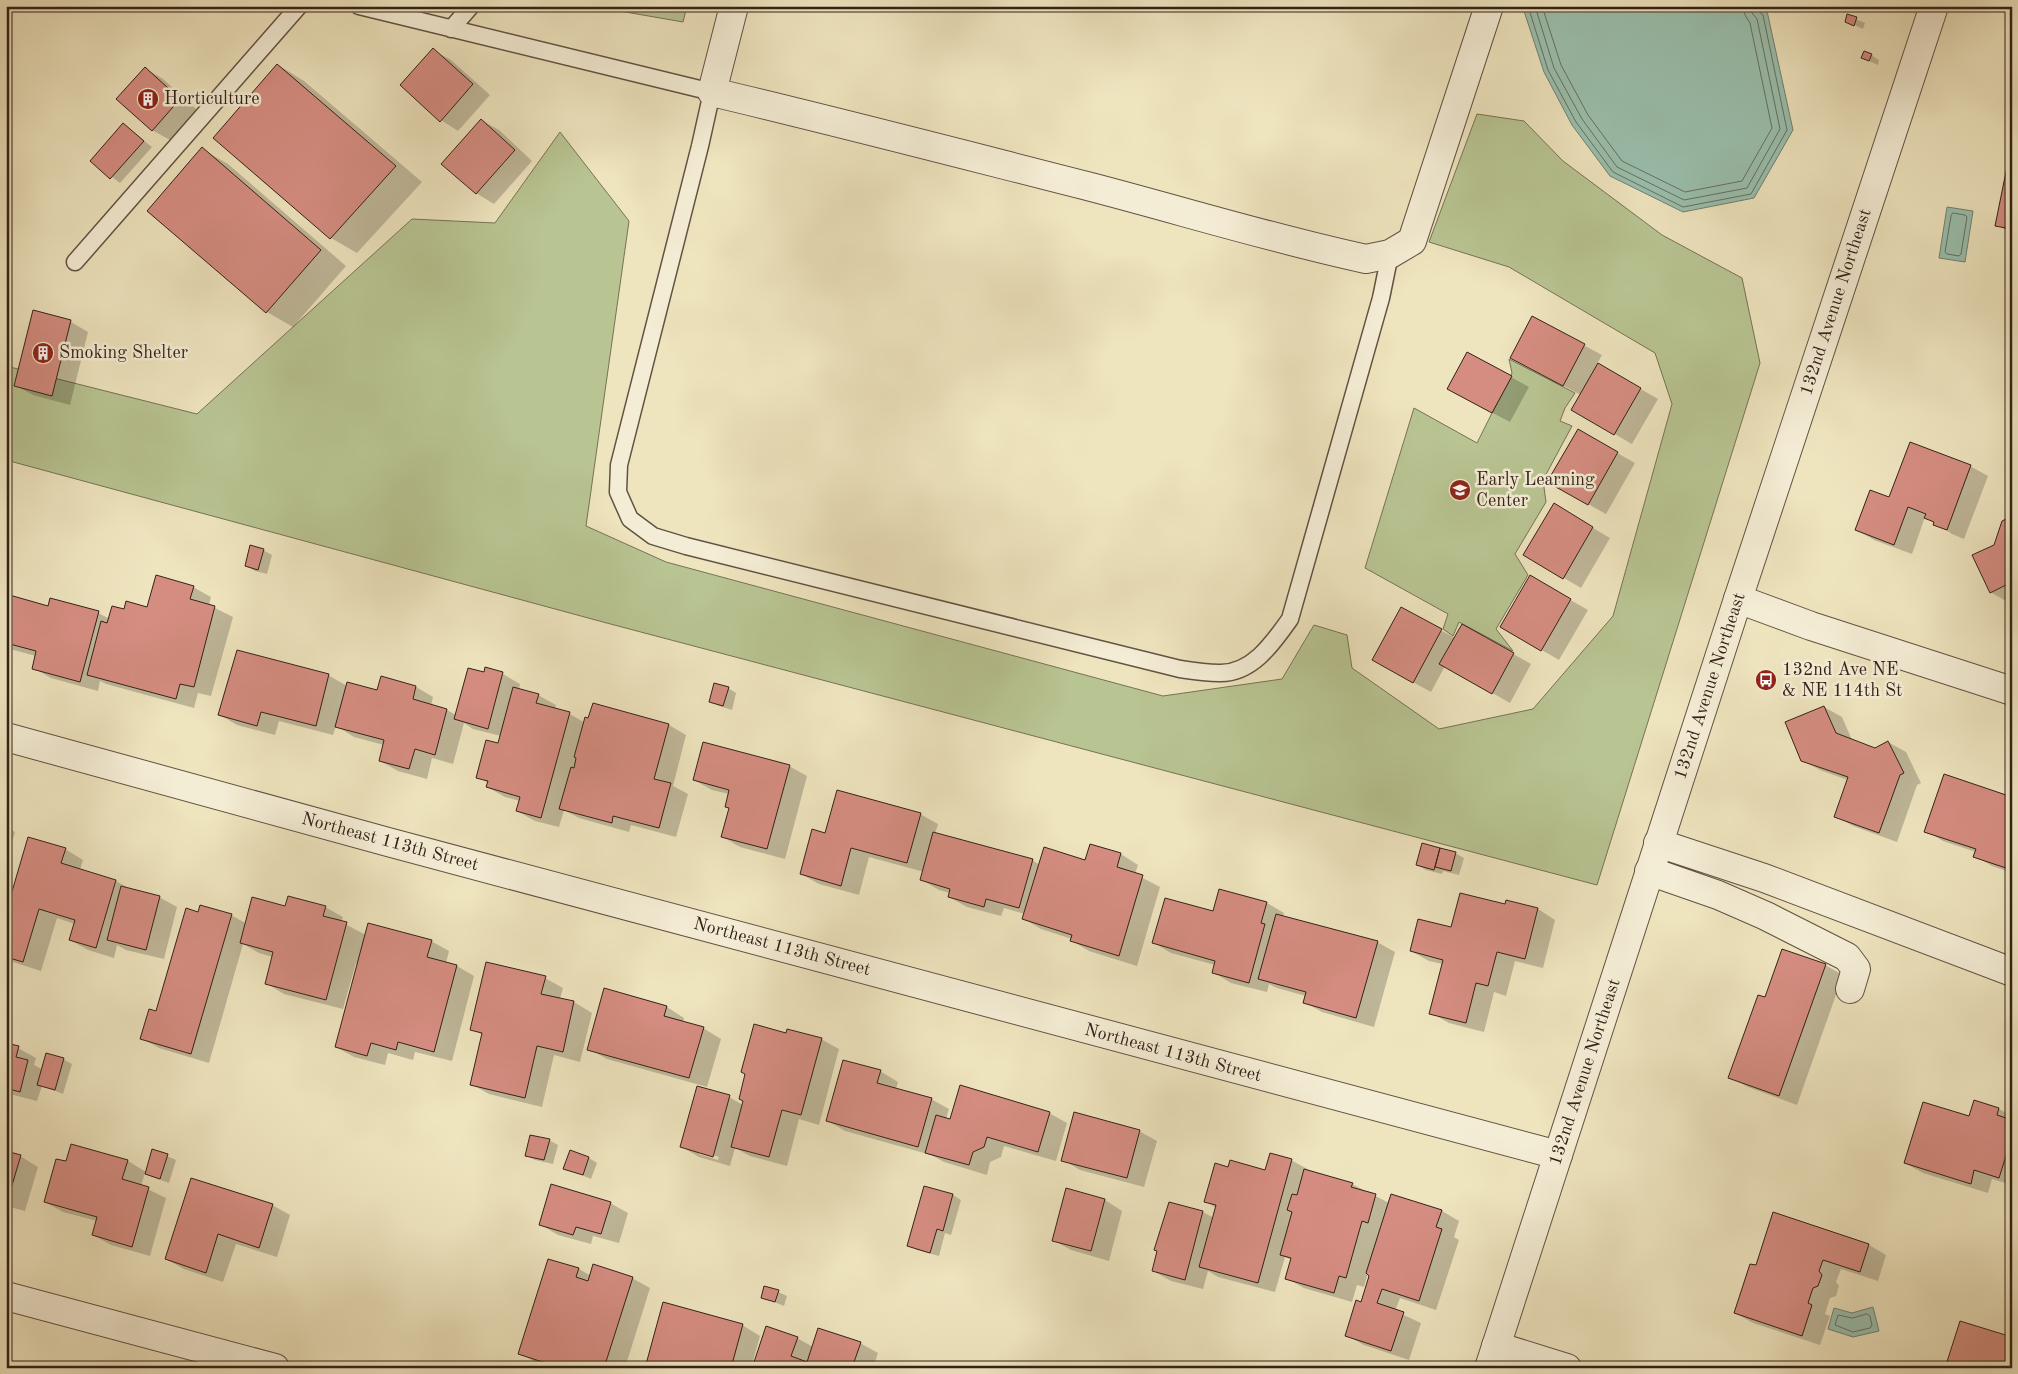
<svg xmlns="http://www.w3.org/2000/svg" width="2018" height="1374" font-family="'Old Standard TT',serif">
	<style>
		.green { fill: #b8c492; stroke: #767256 }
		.water { fill: #9abfad; stroke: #718072 }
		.shadow { fill: #0003; fill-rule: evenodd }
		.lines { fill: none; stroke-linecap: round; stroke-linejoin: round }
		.shore { stroke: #667063; stroke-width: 1 }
		.building { fill: #d58d81; stroke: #332119 }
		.service-casing { stroke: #625242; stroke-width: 19 }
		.minor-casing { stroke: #625242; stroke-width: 30 }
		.tertiary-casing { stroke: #625242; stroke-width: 30 }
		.service { stroke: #f4edd5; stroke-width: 16 }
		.minor { stroke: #f4edd5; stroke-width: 28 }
		.tertiary { stroke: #f4edd5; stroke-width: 28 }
		.labels { text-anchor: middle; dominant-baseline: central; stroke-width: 5; stroke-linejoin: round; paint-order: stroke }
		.poi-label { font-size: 18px; fill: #332119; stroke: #f4edd5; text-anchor: start }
		.street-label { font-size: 18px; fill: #332119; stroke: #f4edd5 }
	</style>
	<rect width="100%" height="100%" fill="#eee4be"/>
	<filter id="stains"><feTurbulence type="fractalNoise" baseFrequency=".004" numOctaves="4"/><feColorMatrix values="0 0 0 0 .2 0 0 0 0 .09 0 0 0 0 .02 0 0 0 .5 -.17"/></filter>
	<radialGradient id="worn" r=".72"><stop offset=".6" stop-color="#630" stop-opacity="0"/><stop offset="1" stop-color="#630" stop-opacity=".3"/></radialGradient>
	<!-- green -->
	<path class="green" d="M591,6H687L683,22Z
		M1477,114L1524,121L1563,161L1662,235L1742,278L1760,363L1597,885L603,622L6,460V366L197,414L412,219L495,223L560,132L629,221L586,526L666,562L1163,696L1282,679L1314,625L1347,635L1352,668L1439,729L1533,709L1613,616L1672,404L1655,353L1509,267L1429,242Z
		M1509,359L1575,393L1565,408L1560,421L1572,426L1543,480L1546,502L1515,554L1528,575L1496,629L1513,651L1459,622L1453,636L1443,629L1448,614L1365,568L1414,408L1477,443L1512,373Z"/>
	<!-- water -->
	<path class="water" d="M1525,6H1759L1767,11L1793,130L1754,198L1683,212L1610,176L1572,125L1544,72L1523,8Z
		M1947,207L1973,211L1965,262L1939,258Z
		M1873,1307L1879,1331L1853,1337L1828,1329L1834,1308L1852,1313Z"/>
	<!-- shadow -->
	<path class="shadow" d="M1848,16L1865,23L1863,29L1846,21Z
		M433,50L451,60L490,95L458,131L441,120Z
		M1871,55L1879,60L1878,65L1862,58Z
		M278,65L304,81L422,182L357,253L331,238Z
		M146,69L163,79L197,110L170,140L152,130Z
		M481,120L499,130L532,161L494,204L476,193Z
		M124,125L152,147L120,183L92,161Z
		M202,149L228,164L346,266L293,327L267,312Z
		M2012,153V234L1997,225Z
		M34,312L71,322L88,332L70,405L33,395L15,385Z
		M1533,318L1602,355L1597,364L1658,399L1632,444L1573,410L1581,395L1530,368Z
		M1511,377L1529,387L1510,422L1466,399Z
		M1578,431L1635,463L1606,514L1549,482Z
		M1970,466L1988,476L1964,539L1952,534L1925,517L1912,554L1874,540L1857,530L1890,499Z
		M1554,505L1610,538L1581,588L1525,555Z
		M2012,518V600L2008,602L1990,592L1995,545Z
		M263,550L272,555L267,574L255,571L246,566Z
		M1530,577L1588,610L1559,660L1502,627Z
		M193,587L211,597L209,605L233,617L211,696L198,693L194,708L106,684L100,681L98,691L51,678L33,668L36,656L6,648V596L49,607L98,613L110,619L125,611L148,608Z
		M1401,609L1455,638L1462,625L1531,664L1510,703L1445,666L1431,692L1391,670Z
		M486,669L503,674L520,684L519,690L538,695L556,705L555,710L570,714L585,723L669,725L686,735L673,786L688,794L676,837L631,825L629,832L579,818L564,810L559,827L535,821L517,811L520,801L505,797L487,787L488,783L477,777L499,745L501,736L473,729L464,723L453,764L432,758L427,779L398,771L380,761L384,745L354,737L336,726L333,735L279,721L275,735L237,725L220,715L328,675L347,686L378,692L416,687L433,697L431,706L447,710L456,715Z
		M728,688L736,693L732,710L719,706L711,702Z
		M1824,707L1842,717L1852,740L1875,749L1888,742L1906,752L1921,783L1917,785L1897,842L1853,826L1835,816L1848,780L1820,770L1802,760Z
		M789,766L807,776L785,859L740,847L723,837L730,809L726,806L729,794L712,790L694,780Z
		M2012,798V873L1992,866L1975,856L1976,852L1943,841L1926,831Z
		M920,814L938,824L935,834L1032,860L1040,865L1085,861L1121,854L1138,865L1135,874L1160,887L1137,966L1089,951L1072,941V939L1041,929L1024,919L1025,914L1004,908L1001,916L967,907L949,897L950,893L939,890L922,880L924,872L869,857L859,895L819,884L801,874L826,834Z
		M6,827L15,832L6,863Z
		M1423,845L1455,853L1464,858L1459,875L1443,871L1442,874L1426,870L1417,865Z
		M65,849L83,860L80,870L116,881L132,890L159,897L177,907L164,959L126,950L117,945L114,958L88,950L70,940L75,924L57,918L41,971L13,962L6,958V916Z
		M1267,903L1284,913L1283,917L1377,942L1395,952L1374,1027L1322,1012L1304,1002L1306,996L1277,988L1269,984L1267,992L1231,983L1214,973L1215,965L1171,953L1154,943L1214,912Z
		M1506,906L1538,909L1555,920L1543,968L1515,961L1506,996L1494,992L1484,1032L1449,1023L1431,1013L1443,964L1429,961L1411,951L1452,929Z
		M325,907L343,917L341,922L366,935L431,941L449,951L446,963L457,966L474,976L452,1061L415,1052L413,1060L388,1053L385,1065L354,1057L336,1047L358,964L356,963L343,1009L284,994L266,983L273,957L259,953L243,944L209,1063L159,1048L141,1038L157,1013L199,914L231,915L247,924L286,908Z
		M1825,965L1843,975L1797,1105L1748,1087L1730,1077L1766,999Z
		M545,978L563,988L560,999L574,1002L592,1013L580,1062L554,1055L542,1107L489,1094L471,1084L483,1035L471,1029Z
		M667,1007L684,1018L683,1023L703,1028L721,1039L707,1087L607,1059L589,1049Z
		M821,1039L839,1049L819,1125L799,1119L787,1166L750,1156L735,1148L730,1166L699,1157L682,1147L729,1097L743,1105ZM699,1151L719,1157L718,1160L699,1154Z
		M6,1044L18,1048L36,1058L34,1065L43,1070L63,1059L72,1064L63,1094L42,1086L37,1101L6,1093Z
		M880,1071L898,1082L896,1089L931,1099L949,1109L946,1119L1049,1113L1067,1123L1056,1161L1004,1146L1001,1157L990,1162L987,1175L944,1162L931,1155L845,1131L828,1121Z
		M1999,1109L2012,1116V1185L1992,1179L1988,1193L1923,1173L1905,1163L1970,1118Z
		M1139,1131L1157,1141L1144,1187L1080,1170L1063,1160Z
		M549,1140L558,1145L553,1164L535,1160L526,1155Z
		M72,1146L128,1161L146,1172L153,1150L176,1160L169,1183L155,1178L145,1173L141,1186L166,1198L150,1256L111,1245L93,1235L97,1221L63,1212L45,1202L66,1163Z
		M6,1152L20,1156L38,1167L25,1211L6,1206Z
		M589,1158L597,1163L591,1179L565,1168Z
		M1291,1160L1309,1170L1352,1184L1389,1203L1442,1211L1459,1221L1454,1237L1459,1240L1436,1310L1400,1298L1395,1311L1421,1323L1409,1360L1364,1345L1346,1335L1361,1304L1370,1275L1368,1273L1364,1287L1357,1285L1352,1302L1304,1288L1286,1278L1292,1260L1285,1257L1275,1292L1218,1277L1208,1271L1203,1289L1171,1281L1153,1271L1203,1212L1214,1218L1216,1208L1205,1201L1229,1168L1266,1172Z
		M925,1187L953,1195L961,1200L951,1235L945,1233L939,1256L917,1250L908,1245Z
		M1066,1190L1105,1200L1122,1211L1109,1261L1071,1250L1053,1240Z
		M610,1203L628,1213L619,1243L593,1236L591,1244L558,1235L541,1225Z
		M272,1205L290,1215L277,1257L236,1244L223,1282L184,1269L166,1259Z
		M1774,1213L1869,1245L1886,1255L1878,1281L1841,1269L1836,1282L1839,1286L1836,1296L1830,1298L1825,1314L1830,1316L1820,1345L1753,1323L1735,1313L1756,1267Z
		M549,1260L579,1269L591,1276L632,1278L650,1288L625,1368H551L537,1363L519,1353Z
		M778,1292L787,1296L784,1306L762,1297Z
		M742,1325L760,1336L751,1368H646Z
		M797,1338L813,1347L860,1343L878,1353L873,1368H754Z
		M887,1365L896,1368H886Z"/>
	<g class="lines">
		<!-- shore -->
		<path class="shore" d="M1528,6L1548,70L1576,122L1613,172L1683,207L1751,194L1787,130L1763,15L1758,11L1757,6
			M1535,6L1554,68L1582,119L1617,167L1684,200L1747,188L1780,129L1757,19L1752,13L1751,6
			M1542,6L1561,65L1588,115L1622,161L1685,192L1742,181L1772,128L1750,23L1745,15L1743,6
			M1953,213L1965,215L1967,217L1961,254L1959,256L1947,254L1945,252L1951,216Z
			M1867,1314L1870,1316L1872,1325L1870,1328L1853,1332L1835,1325L1838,1315L1852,1318Z"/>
	</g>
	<!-- building -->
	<path class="building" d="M1847,14L1857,17L1854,26L1845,22Z
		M433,48L473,84L440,122L400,85Z
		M1864,51L1872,54L1869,61L1861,58Z
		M277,64L396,166L330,239L213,138Z
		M145,67L180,99L152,131L116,99Z
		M481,119L515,150L476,194L441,164Z
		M123,123L144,141L110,179L90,161Z
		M202,147L321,250L266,313L147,211Z
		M2010,152H2012V229L1995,226Z
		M33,310L71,320L52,396L14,386Z
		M1532,316L1585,344L1563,386L1510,358Z
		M1467,352L1512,376L1492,413L1447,389Z
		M1598,363L1641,388L1614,435L1571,410Z
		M1578,429L1618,452L1588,505L1547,482Z
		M1910,442L1971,465L1947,530L1933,525L1934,522L1924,518L1926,514L1908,507L1894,545L1855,530L1870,490L1889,497Z
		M1554,503L1593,527L1563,579L1523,555Z
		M2012,516V582L1990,593L1972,555L1994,545L2002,521Z
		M250,545L264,549L258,570L245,566Z
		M156,575L194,586L190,599L215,606L194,687L180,684L176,699L87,675L101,621L107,623L112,606L124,609L126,601L147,607Z
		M1530,575L1571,599L1541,651L1500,627Z
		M6,594L48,606L50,598L99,611L80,682L32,669L36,651L6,643Z
		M1401,607L1442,629L1413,683L1372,660Z
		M1462,624L1514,653L1492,694L1439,664Z
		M237,650L329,674L316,726L261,712L257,726L218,715Z
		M485,667L503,672L488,729L454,719L468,668L484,672Z
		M381,676L416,686L413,699L447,709L435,755L415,749L409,769L379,761L384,740L335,727L347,682L377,690Z
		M714,683L729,687L723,706L709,702Z
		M513,687L539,694L536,703L570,712L541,818L516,811L520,797L486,787L488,781L476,778L486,740L498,743Z
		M593,703L669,724L654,779L671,783L659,828L613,816L612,823L559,809L571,767L574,768L576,758L574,757L585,717L588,718Z
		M1824,706L1836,733L1875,748L1888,741L1904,773L1900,775L1879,833L1834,817L1848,777L1801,761L1785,722Z
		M703,742L790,765L767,849L721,837L729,808L725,807L729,790L693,780Z
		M1944,774L2012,797V870L1973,857L1976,849L1924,832Z
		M837,790L921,813L907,863L851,848L841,886L800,874L812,829L825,833Z
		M933,832L1033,859L1019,908L986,899L984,907L948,897L950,889L920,880Z
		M28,837L66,848L61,863L116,880L96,948L69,940L75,920L39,909L23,962L6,957V912Z
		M1422,843L1440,848L1434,870L1416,865Z
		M1090,844L1121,853L1117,867L1143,875L1119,956L1070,941L1072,935L1022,919L1044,847L1085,860Z
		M1440,848L1456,852L1451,871L1435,867Z
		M121,886L160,896L146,950L107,940Z
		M1219,889L1267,902L1261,923L1265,924L1249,983L1212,973L1215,961L1152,943L1165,898L1213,911Z
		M1460,893L1505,904L1506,900L1538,908L1525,959L1497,952L1488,986L1476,983L1466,1023L1429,1014L1443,960L1410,951L1418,919L1451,927Z
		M288,896L326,906L323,916L347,922L326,1000L265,984L273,952L240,943L252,897L285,906Z
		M200,905L232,914L191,1054L140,1039L149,1009L156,1011L186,908L198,912Z
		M1276,914L1378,941L1356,1018L1303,1003L1306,992L1258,979Z
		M368,923L432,940L427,957L457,965L434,1052L398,1042L396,1050L371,1043L367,1056L335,1047Z
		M1782,949L1826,964L1779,1096L1728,1078L1758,995L1765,997Z
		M486,962L546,976L541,994L574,1001L563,1052L537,1046L525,1098L470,1085L482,1033L470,1030Z
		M604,988L667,1006L664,1016L704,1027L689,1078L587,1050Z
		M754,1024L786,1033L787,1029L822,1038L801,1115L782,1110L769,1157L731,1147L743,1101L739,1099L745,1074L741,1072Z
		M6,1043L19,1046L16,1057L28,1060L20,1092L6,1088Z
		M46,1053L64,1058L55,1090L37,1085Z
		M843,1060L881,1070L877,1083L932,1098L918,1147L826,1121Z
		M960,1085L1050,1112L1038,1152L987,1137L984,1147L973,1152L969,1165L925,1153L936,1115L950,1119Z
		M697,1086L730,1095L713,1157L680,1147Z
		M1974,1100L1999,1108L1997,1115L2012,1120V1137L1999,1178L1974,1170L1971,1184L1904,1163L1923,1102L1969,1116Z
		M1074,1112L1140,1130L1127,1178L1061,1161Z
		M530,1135L550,1139L544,1160L525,1156Z
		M71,1144L128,1160L122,1179L149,1187L132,1247L92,1235L97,1217L44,1202L56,1159L66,1161Z
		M152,1149L168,1154L160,1179L145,1174Z
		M570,1150L589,1157L583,1175L563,1169Z
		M6,1151L21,1155L7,1202H6Z
		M1270,1153L1292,1159L1258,1283L1199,1267L1216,1205L1204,1202L1215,1163L1228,1167L1230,1160L1265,1170Z
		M1304,1169L1353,1183L1351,1187L1376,1194L1368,1223L1362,1221L1346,1278L1339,1276L1334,1293L1285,1279L1291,1258L1280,1255L1292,1212L1287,1210L1292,1194L1297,1195Z
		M191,1178L273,1204L259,1248L218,1234L206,1273L165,1259Z
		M551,1184L611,1202L601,1234L576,1227L573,1235L539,1225Z
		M924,1186L953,1194L943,1231L937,1229L930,1253L907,1246Z
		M1066,1188L1105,1199L1091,1251L1052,1241Z
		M1391,1194L1442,1210L1436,1227L1442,1229L1419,1301L1382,1289L1377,1303L1404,1312L1391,1351L1345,1336L1356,1300L1361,1302L1369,1276L1366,1273Z
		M1169,1202L1203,1211L1185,1280L1152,1271L1157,1251L1154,1250Z
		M1773,1212L1869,1244L1860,1272L1823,1260L1819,1271L1822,1275L1818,1286L1813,1288L1808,1303L1812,1305L1802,1336L1734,1313L1750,1264L1756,1265Z
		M548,1259L579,1268L576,1277L588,1281L593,1264L633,1277L604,1368H561L518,1354Z
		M764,1286L779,1290L775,1302L761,1298Z
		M663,1302L743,1324L731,1368H645Z
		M1960,1321L2012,1337V1368H1945Z
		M766,1326L798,1337L791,1356L807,1362L818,1328L861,1342L852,1368H752Z"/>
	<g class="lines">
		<!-- service casing -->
		<g class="service-casing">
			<path id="service" d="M359,6L712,92L700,146L619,465L618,492L630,519L653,536L686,546L1180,669C1193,671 1206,673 1219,673C1252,674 1273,643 1290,619L1381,298L1390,254
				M451,29L471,6
				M75,262L299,6"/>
		</g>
		<!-- minor casing -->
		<g class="minor-casing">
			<path id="minor" d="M734,6L712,92C839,122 965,155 1091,187C1183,211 1273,239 1366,259L1390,254L1412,241L1489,6
				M1738,599L1811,626L2012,691
				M6,737L388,842L1558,1155
				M1658,843L1764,878L2012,972
				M1649,871L1718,895L1766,916L1847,957L1856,969L1850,989
				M6,1296L275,1368
				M1496,1346L1567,1368"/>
		</g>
		<!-- tertiary casing -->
		<g class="tertiary-casing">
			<path id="tertiary" d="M1489,1368L1738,599L1934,6"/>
		</g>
		<!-- service -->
		<use href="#service" class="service"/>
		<!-- minor -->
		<use href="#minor" class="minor"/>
		<!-- tertiary -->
		<use href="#tertiary" class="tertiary"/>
	</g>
	<!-- icons -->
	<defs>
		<g id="building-disc" transform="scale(1.125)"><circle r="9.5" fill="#8f2418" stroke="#f4edd5"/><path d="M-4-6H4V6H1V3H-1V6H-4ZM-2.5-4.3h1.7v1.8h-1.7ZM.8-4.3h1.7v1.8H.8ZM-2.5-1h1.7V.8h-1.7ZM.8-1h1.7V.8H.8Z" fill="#fff"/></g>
		<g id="school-disc" transform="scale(1.125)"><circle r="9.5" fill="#8f2418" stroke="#f4edd5"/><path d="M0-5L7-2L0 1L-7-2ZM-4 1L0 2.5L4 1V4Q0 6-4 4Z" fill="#fff"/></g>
		<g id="bus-disc" transform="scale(1.125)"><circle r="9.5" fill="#8f2418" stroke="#f4edd5"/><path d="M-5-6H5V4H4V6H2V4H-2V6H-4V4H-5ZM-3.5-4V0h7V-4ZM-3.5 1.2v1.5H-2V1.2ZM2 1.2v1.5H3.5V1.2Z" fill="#fff"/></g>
	</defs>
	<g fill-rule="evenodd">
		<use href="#building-disc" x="148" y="99"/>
		<use href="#building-disc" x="43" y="353"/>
		<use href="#school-disc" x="1460" y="490"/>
		<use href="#bus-disc" x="1766" y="680"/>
	</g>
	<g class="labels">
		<!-- poi labels -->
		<g class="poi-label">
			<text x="164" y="99">Horticulture</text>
			<text x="59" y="353">Smoking Shelter</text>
			<text x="1476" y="480">Early Learning<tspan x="1476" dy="21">Center</tspan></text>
			<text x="1782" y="670">132nd Ave NE<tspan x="1782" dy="21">&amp; NE 114th St</tspan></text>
		</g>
		<!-- street labels -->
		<g class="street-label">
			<text transform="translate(1836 302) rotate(-72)">132nd Avenue Northeast</text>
			<text transform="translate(1710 686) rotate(-72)">132nd Avenue Northeast</text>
			<text transform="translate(390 842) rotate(15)">Northeast 113th Street</text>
			<text transform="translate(782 947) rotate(15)">Northeast 113th Street</text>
			<text transform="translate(1173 1053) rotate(15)">Northeast 113th Street</text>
			<text transform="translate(1585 1072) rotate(-72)">132nd Avenue Northeast</text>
		</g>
	</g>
	<!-- margin -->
	<rect width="2018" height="1374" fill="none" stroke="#eee4be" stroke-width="25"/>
	<rect x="8" y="8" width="2003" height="1359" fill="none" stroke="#332119" stroke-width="2.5"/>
	<rect x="12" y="12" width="1993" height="1349" fill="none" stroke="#332119"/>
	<rect width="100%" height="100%" filter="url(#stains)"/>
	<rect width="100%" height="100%" fill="url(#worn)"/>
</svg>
